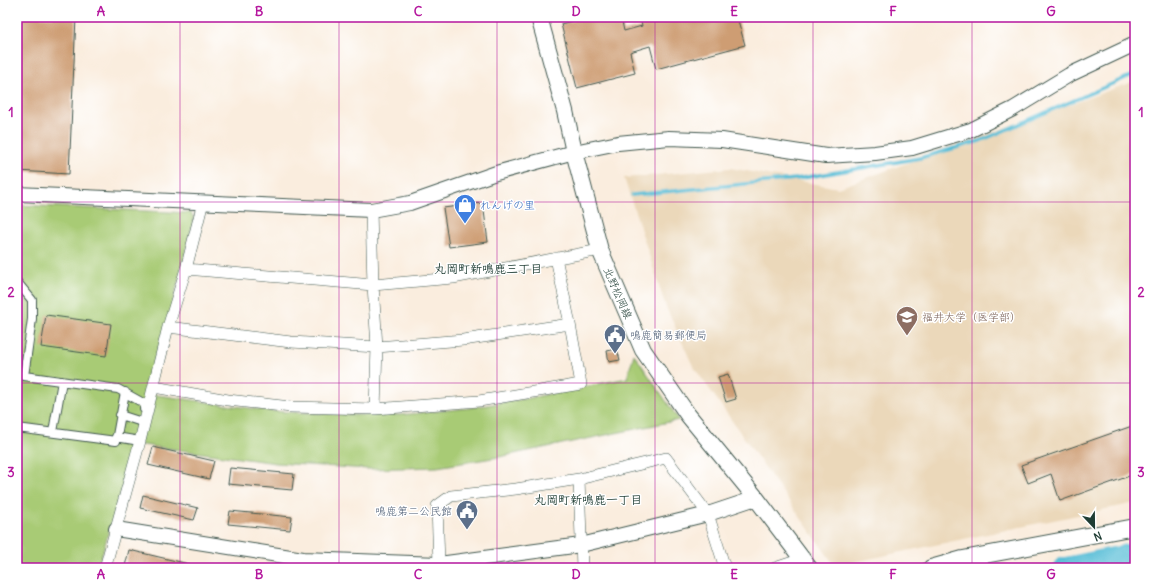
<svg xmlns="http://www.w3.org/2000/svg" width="1152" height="585" font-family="Delius,'Klee One',sans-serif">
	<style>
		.built { fill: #ebd8ba }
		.green { fill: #a8cb74; stroke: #648454 }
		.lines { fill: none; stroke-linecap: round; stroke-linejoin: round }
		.stream { stroke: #59bed7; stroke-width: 3.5 }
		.river { stroke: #59bed7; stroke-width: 21 }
		.building { fill: #ce9d73 }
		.pedestrian-casing { stroke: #40574e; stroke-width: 10 }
		.minor-casing { stroke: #40574e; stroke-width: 12 }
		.tertiary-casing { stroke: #40574e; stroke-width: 16 }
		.secondary-casing { stroke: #40574e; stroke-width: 18 }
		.pedestrian { stroke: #fff; stroke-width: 8 }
		.minor { stroke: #fff; stroke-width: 11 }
		.tertiary { stroke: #fff; stroke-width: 14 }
		.secondary { stroke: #fff; stroke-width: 16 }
		.grid { fill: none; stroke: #b5179e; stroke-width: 1; stroke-opacity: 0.55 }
		.labels { text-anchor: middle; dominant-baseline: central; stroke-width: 3; stroke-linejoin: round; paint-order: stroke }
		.shop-label { font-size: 11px; fill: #366cbe; stroke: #fff; text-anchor: start }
		.street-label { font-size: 11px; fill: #1f3d34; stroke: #fff }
		.education-label { font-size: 11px; fill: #785e54; stroke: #fff; text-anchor: start }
		.service-label { font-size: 11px; fill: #4e5e75; stroke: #fff; text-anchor: start }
		.neighbourhood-label { font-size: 12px; font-weight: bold; fill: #1f3d34; stroke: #fff }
		.neatline { fill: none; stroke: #b5179e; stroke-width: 1.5 }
		.grid-label { font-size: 13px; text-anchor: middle; font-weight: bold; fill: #b5179e }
	</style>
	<rect width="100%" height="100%" fill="#fff"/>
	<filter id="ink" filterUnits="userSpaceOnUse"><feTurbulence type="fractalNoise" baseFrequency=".025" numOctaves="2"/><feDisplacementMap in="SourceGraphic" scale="8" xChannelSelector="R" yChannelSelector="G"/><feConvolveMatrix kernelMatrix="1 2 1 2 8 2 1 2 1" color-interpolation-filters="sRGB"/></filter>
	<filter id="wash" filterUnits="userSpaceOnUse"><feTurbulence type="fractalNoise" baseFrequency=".012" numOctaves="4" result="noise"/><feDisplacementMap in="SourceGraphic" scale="16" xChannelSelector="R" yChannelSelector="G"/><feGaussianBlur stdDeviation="0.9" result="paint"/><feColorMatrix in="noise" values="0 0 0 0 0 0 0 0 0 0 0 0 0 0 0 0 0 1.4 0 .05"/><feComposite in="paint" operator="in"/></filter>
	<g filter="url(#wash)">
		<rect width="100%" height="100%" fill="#faedde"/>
		<!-- built -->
		<path class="built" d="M1135,81V503L835,566L693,366L666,307L624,178L730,168L838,188Z"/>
		<!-- green -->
		<path class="green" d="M17,205L191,213L194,218L150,394L269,411L354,415H399L469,408L530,398L627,378L634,354L679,420L499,457L437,467L368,469L276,463L135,444L98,568H17Z"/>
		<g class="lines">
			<!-- stream -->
			<path class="stream" d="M632,195L796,179L920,158L980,141L1135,74"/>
			<!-- river -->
			<path class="river" d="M1063,568L1135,553"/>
		</g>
		<g id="blocks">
			<!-- building -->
			<path class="building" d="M17,17H76L69,174L17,171Z
				M586,17H621L624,31L642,26L640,17H737L745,45L656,69L650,46L630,52L635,73L577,88L561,24Z
				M483,203L488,242L449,247L443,208Z
				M46,315L111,324L106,356L41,347Z
				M617,349L620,360L609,362L607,351Z
				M728,374L736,399L726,402L718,377Z
				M1135,425V474L1060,501L1051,474L1028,483L1021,465Z
				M153,447L214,461L209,479L148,465Z
				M230,468L294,474L292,490L228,484Z
				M143,495L198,508L194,520L140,508Z
				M230,511L292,517L290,530L228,524Z
				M129,550L189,564V568H133L125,566Z"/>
		</g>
	</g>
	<g filter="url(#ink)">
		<use href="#blocks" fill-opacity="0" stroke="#40574e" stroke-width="1"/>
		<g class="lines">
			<!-- pedestrian casing -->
			<g class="pedestrian-casing">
				<path id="pedestrian" d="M17,282L32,300V319L24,376
					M17,375L118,389L145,404L144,409L147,411
					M120,415L145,423
					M17,428L116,441L125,392
					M53,432L62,381
					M116,437L140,441"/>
			</g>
			<!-- minor casing -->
			<g class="minor-casing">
				<path id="minor" d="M371,210L373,285L377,347L375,409
					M186,269L373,285L453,278L600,250
					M168,327L291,342L377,347L463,340L570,324
					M154,387L228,400L291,407L375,409L479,401L581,384L570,324L556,258
					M579,479L582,568
					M439,564L437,506L451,496L516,489L579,479L666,458L708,514L725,568
					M105,568L140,441L168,327L186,269L203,202
					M775,568L802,559"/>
			</g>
			<!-- tertiary casing -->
			<g class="tertiary-casing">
				<path id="tertiary" d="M17,194L371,210L410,203L496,173L574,152L618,143L669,138L722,140L826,156L875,153L912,148L971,130L1013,109L1069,75L1135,44
					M116,529L303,559L439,564L581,545L708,514L756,498"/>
			</g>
			<!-- secondary casing -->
			<g class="secondary-casing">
				<path id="secondary" d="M539,17L565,111L574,152L600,250L643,350L688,415L756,498L809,568
					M931,568L963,559L1135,527"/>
			</g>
			<!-- pedestrian -->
			<use href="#pedestrian" class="pedestrian"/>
			<!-- minor -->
			<use href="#minor" class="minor"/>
			<!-- tertiary -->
			<use href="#tertiary" class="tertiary"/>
			<!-- secondary -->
			<use href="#secondary" class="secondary"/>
		</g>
	</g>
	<!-- grid -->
	<path class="grid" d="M180,17V568M339,17V568M497,17V568M655,17V568M813,17V568M972,17V568M17,202H1135M17,383H1135"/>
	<!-- icons -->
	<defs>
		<g id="shop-pin" transform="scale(1.15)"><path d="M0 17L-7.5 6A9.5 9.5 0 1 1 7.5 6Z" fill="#3f7fe0" stroke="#fff"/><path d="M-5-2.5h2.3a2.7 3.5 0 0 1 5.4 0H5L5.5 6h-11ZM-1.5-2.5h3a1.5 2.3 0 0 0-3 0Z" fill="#fff"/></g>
		<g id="university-pin" transform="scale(1.15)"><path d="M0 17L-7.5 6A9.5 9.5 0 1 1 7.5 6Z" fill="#8d6e63" stroke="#fff"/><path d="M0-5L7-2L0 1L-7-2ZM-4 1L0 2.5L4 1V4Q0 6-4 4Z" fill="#fff"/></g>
		<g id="civic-pin" transform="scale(1.15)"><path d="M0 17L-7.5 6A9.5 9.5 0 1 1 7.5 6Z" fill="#5c6f8a" stroke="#fff"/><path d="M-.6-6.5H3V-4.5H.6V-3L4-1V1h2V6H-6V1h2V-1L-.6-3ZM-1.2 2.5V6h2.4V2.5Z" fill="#fff"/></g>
	</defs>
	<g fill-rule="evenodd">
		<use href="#shop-pin" x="465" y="205"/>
		<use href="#university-pin" x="907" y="317"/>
		<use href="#civic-pin" x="615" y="335"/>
		<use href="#civic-pin" x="467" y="511"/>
	</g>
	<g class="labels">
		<!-- shop labels -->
		<g class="shop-label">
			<text x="480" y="205">れんげの里</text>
		</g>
		<!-- street labels -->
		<g class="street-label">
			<text transform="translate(618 293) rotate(66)">北野松岡線</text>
		</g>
		<!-- education labels -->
		<g class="education-label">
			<text x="922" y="317">福井大学（医学部）</text>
		</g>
		<!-- service labels -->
		<g class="service-label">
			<text x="630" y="335">鳴鹿簡易郵便局</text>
			<text x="452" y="511" text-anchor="end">鳴鹿第二公民館</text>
		</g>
		<!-- neighbourhood labels -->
		<g class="neighbourhood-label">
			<text x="488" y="268">丸岡町新鳴鹿三丁目</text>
			<text x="588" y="499">丸岡町新鳴鹿一丁目</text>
		</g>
	</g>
	<!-- margin -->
	<rect width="1152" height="585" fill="none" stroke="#fff" stroke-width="44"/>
	<!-- north arrow -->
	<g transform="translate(1094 527) rotate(158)" stroke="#ffffff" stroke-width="3" paint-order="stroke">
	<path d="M0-3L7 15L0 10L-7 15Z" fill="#1f3d34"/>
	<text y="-6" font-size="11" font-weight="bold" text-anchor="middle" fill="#1f3d34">N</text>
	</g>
	<rect x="22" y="22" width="1108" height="541" class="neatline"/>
	<g class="grid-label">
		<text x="101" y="16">A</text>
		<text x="259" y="16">B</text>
		<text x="418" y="16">C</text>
		<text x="576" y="16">D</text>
		<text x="734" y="16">E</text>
		<text x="893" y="16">F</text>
		<text x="1051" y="16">G</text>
		<text x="11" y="117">1</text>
		<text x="1141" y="117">1</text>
		<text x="11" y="297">2</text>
		<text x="1141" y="297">2</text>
		<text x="11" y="477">3</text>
		<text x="1141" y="477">3</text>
		<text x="101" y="579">A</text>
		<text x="259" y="579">B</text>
		<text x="418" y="579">C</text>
		<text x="576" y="579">D</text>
		<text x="734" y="579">E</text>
		<text x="893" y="579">F</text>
		<text x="1051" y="579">G</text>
	</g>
</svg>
